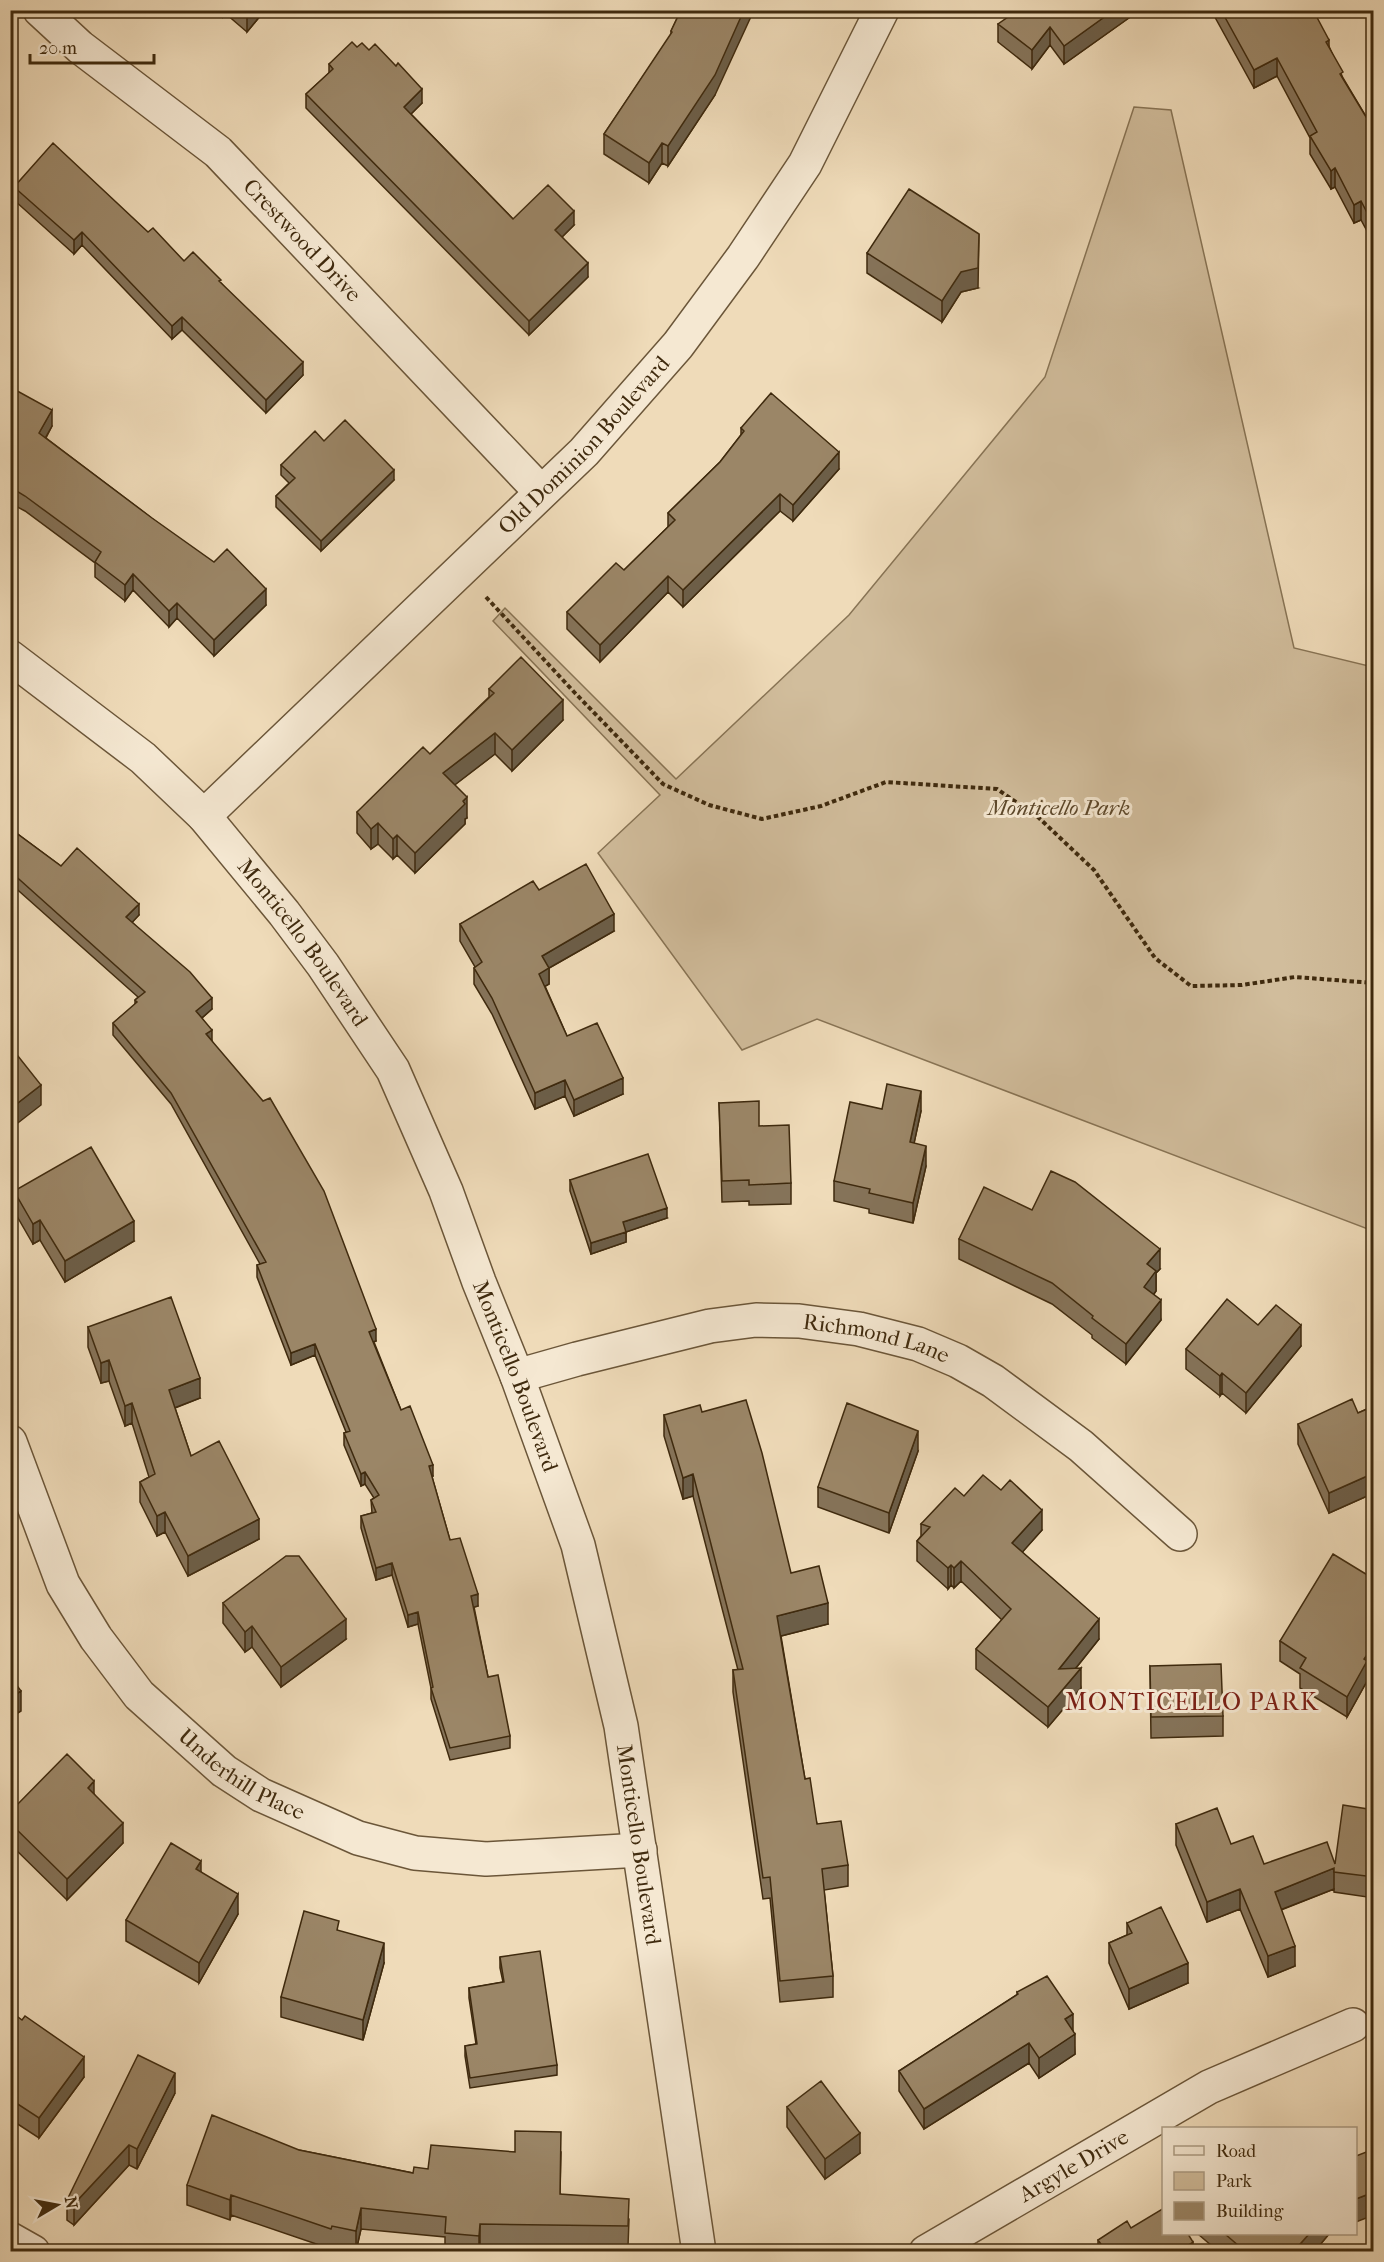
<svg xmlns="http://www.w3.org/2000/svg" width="1384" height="2262" font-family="'IM FELL French Canon',serif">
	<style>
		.green { fill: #d1bd9c; stroke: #887455; stroke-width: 1.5 }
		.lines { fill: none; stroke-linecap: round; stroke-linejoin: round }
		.minor-casing { stroke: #6b5639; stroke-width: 36 }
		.path { stroke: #3f2a0e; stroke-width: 4; stroke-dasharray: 4.5 3; stroke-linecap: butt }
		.minor { stroke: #f5e8d2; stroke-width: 33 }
		.wall { fill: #857359; stroke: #3f2a0e; stroke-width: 1.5 }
		.shaded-wall { fill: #6c5e48; stroke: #3f2a0e; stroke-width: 1.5 }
		.building { fill: #9b8667; stroke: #3f2a0e; stroke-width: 1.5 }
		.labels { text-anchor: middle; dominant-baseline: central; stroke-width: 6; stroke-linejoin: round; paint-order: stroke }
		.street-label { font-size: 22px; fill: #3f2a0e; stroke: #f5e8d2 }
		.park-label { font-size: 22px; font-style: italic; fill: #5c472a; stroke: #f5e8d2 }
		.neighbourhood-label { font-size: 24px; letter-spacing: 1.5px; fill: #7a1f14; stroke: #f5e8d2 }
	</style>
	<rect width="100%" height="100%" fill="#efdbb9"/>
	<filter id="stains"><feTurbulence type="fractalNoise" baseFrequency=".00333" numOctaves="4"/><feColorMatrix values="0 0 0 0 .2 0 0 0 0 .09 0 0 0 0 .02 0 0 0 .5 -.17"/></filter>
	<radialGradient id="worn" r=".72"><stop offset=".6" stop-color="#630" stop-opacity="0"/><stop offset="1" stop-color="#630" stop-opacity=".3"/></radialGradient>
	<!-- green -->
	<path class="green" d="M1134,107L1171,110L1294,648L1373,667V1231L817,1019L742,1050L598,853L660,795L493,621L505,608L676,779L849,615L1045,377Z"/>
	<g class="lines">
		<!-- minor casing -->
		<g class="minor-casing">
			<g id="minor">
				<path id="s1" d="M40,10L80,47L218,152L541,492"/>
				<path id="s2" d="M10,657L143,758L204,816L284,913L323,965L393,1070L446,1191L479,1282L517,1376L578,1545L621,1726L699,2252"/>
				<path id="s3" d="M204,816L584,452L678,345L743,257L805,164L882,10"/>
				<path id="s4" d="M517,1376L577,1359L710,1326L756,1320L799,1321L859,1329L918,1344L958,1361L993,1381L1081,1446L1180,1534"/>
				<path id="s5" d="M10,1442L63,1584L96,1638L139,1695L224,1771L261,1795L358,1838L415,1853L486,1859L640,1850"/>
				<path d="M10,2239L33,2252"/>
				<path id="s6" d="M926,2252L1209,2087L1353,2025"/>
			</g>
		</g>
		<!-- path -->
		<path class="path" d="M486,597L575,693L663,784L709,805L762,819L821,806L886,782L997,789L1038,817L1094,870L1155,958L1191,986L1242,985L1295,977L1374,983"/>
		<!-- minor -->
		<use href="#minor" class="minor"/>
	</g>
	<!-- wall -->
	<path class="wall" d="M215,10H265L247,32L226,14L223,17Z
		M681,10L715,95L668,166L662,163L649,183L604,154V134L671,35V31Z
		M1140,10L1064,64L1050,45L1032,69L998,42V24Z
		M1211,10H1313L1343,78L1374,130V244L1361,220L1354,223L1335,187L1331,189L1310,154V138L1277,76L1254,88Z
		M357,47L422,103L411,114L513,219L574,225L562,237L588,277L529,335L306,108V94L329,73V64Z
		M14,187L148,232L184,261L221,283L303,375L266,413L182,330L172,339L82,245L74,254L14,200Z
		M867,253L978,288L961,292L942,322L867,273Z
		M10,387L52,426L46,438L266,605L214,656L177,618L169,627L133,590L125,601L95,577V563L25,511L10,503Z
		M741,428L839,469L793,521L780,511L683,607L668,592L600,662L567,629V612L624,570L668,527V513L720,462L741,435Z
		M324,441L394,480L321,551L276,507V496L289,483L281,475V465Z
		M489,689L563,720L512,771L495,754L454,785L467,818L465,819V824L415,873L397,855L393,859L378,844L371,849L357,833V812L430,754L489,697Z
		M10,820L15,832L61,866L139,915L132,922L212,1009L202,1018L212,1041L376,1341L374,1342L401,1410L433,1476L432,1477L450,1540L478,1606L474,1607L488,1677L510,1736V1748L450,1760L431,1699V1688L418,1624L408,1627L392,1575L376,1580L361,1528V1516L372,1513L371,1500L374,1498L365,1484L361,1486L344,1445V1433L346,1432L315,1355L291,1365L257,1277V1265L260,1264L171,1104L113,1035V1023L135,1005V1000L138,997L11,884L10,885Z
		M539,890L614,931L549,968V984L545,986L567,1036L623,1094L574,1116L565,1096L535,1109L492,1014L474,984V968L475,967L460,941V924Z
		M719,1103L759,1126L791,1183V1204L749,1205V1201L722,1202Z
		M882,1109L921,1111L914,1143L926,1166L913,1223L869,1213V1209L834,1201V1181Z
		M570,1180L667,1218L626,1232V1242L591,1254L570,1191Z
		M14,1191L134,1241L65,1282L40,1240L33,1244L14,1211Z
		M959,1239L1160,1269L1156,1273V1291L1154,1294L1161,1320L1126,1364L1092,1338V1335L1052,1304L959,1259Z
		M1258,1325L1301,1346L1246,1413L1222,1393L1220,1396L1186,1369V1349Z
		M88,1327L200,1398L175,1408L191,1456L259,1539L188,1576L165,1532L157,1536L140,1502V1482L149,1477L132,1423L125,1426L109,1381L101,1383L88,1347Z
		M1374,1406V1493L1329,1513L1298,1444V1424L1358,1413Z
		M702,1412L791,1573L828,1624L781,1636L805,1779L817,1824L848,1865V1886L824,1890L833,1976V1997L780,2002L770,1898L763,1899L733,1692V1670H738L693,1496L683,1499L664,1436V1415Z
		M918,1451L889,1533L818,1507V1487Z
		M964,1496L1042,1530L1022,1552L1099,1639L1076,1668L1081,1688L1048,1727L976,1669V1649L1002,1620L961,1581L954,1588L951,1585L948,1589L917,1561V1541L921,1536V1524Z
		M1374,1579V1665L1367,1675V1681L1347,1717L1300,1688V1674L1280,1661V1641Z
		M223,1603L346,1639L281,1687L252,1647L245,1652L223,1623Z
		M1150,1666L1223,1716V1736L1151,1738Z
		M94,1794L123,1843L67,1900L10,1844V1812Z
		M1374,1810V1898L1334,1892V1889L1281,1910L1295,1966L1268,1977L1240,1909L1207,1922L1176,1845V1824L1231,1844L1264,1864H1335Z
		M201,1872L238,1914L199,1983L126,1941V1920Z
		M1127,1923L1188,1983L1129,2009L1109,1963V1943L1127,1935Z
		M500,1957L557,2065V2075L470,2088L465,2056V2046L476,2044L469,1998V1988L503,1982L500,1968Z
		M384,1963L363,2040L281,2017V1997Z
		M1017,1992L1073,2031L1075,2054L1039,2078L1029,2063L924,2129L899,2091V2071L1017,1995Z
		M10,2011L84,2077L39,2138L10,2119Z
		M175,2093L137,2169L129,2165L74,2225L67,2220V2200Z
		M787,2107L860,2153L825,2179L787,2127Z
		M299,2150L413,2173L428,2169L515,2152H561L560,2194L629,2219L628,2246L480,2245V2252H445V2237L361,2229L356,2251L332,2246L331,2249L231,2215L230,2220L187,2205V2185Z
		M1131,2228L1193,2252L1098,2250V2240Z
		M1198,2234H1329L1314,2252H1219Z"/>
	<!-- shaded-wall -->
	<path class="shaded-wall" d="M223,10H226V14L223,17Z
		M248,10H265L247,32V12Z
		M744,10H754L715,95L668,166V146Z
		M1114,10H1140L1064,64V46Z
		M1050,27V45L1032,69V50Z
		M1329,40V58L1326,42Z
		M1277,58V76L1254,88V70Z
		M422,89V103L404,121V107Z
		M662,143V163L649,183V163Z
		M1335,168V187L1331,189V171Z
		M1361,201V220L1354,223V205Z
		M574,211V225L555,244V230Z
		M82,232V245L74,254V240Z
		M979,234L978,288L961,292L942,322V301Z
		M588,263V277L529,335V321Z
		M182,317V330L172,339V326Z
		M303,362V375L266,413V400Z
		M52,410V426L39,449V433Z
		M839,452V469L793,521V505Z
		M394,470V480L321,551V541Z
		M780,494V511L683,607V590Z
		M133,574V590L125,601V585Z
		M668,576V592L600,662V645Z
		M266,589V605L214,656V640Z
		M177,603V618L169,627V611Z
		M563,700V720L512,771V750Z
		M495,733V754L443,794V773Z
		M467,797V818L465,819V824L415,873V853Z
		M15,823V835L11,829Z
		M378,823V844L371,849V829Z
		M397,835V855L393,859V839Z
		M139,904V915L126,929V917Z
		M614,914V931L549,968V984L539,990V974L542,956Z
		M212,998V1009L196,1023V1011Z
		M212,1030V1041L206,1034Z
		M623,1078V1094L574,1116V1100Z
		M565,1080V1096L535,1109V1093Z
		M41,1085V1105L10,1129V1109Z
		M921,1091V1111L910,1162V1142Z
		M926,1146V1166L913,1223V1203Z
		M667,1208V1218L623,1233V1222Z
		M40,1220V1240L33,1244V1224Z
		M134,1221V1241L65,1282V1261Z
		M626,1232V1242L591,1254V1243Z
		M1160,1249V1269L1156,1273V1291L1144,1307V1287L1147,1264Z
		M1161,1300V1320L1126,1364V1344Z
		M1301,1325V1346L1246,1413V1393Z
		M376,1329V1341L369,1343V1332Z
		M315,1344V1355L291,1365V1353Z
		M109,1360V1381L101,1383V1363Z
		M1222,1373V1393L1220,1396V1376Z
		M200,1378V1398L169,1410V1390Z
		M132,1403V1423L125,1426V1406Z
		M918,1431V1451L889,1533V1513Z
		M433,1465V1476L429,1478V1466Z
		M365,1472V1484L361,1486V1474Z
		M1374,1473V1493L1329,1513V1493Z
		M693,1474V1496L683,1499V1478Z
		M1042,1510V1530L1012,1564V1543Z
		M165,1512V1532L157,1536V1516Z
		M259,1519V1539L188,1576V1556Z
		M961,1561V1581L954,1588V1568Z
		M392,1563V1575L376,1580V1568Z
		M951,1565V1585L948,1589V1568Z
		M478,1594V1606L471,1608V1596Z
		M828,1603V1624L777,1637V1616Z
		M418,1612V1624L408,1627V1615Z
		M346,1619V1639L281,1687V1667Z
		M1099,1619V1639L1059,1689V1669Z
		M252,1626V1647L245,1652V1632Z
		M1374,1645V1665L1367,1675V1681L1347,1717V1697L1364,1659Z
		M1081,1668V1688L1048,1727V1707Z
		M21,1691V1711L10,1718V1698Z
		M94,1781V1801L88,1788Z
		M123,1823V1843L67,1900V1879Z
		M201,1861V1881L196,1869Z
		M1334,1868V1889L1275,1912V1892Z
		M1240,1889V1909L1207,1922V1902Z
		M238,1894V1914L199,1983V1963Z
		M384,1943V1963L363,2040V2020Z
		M1295,1946V1966L1268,1977V1956Z
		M1188,1963V1983L1129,2009V1989Z
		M1073,2014V2034L1065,2019Z
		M1075,2034V2054L1039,2078V2058Z
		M1029,2043V2063L924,2129V2109Z
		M84,2057V2077L39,2138V2118Z
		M175,2073V2093L137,2169V2149Z
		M860,2133V2153L825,2179V2159Z
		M129,2145V2165L74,2225V2204Z
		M1374,2192V2215L1356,2222V2199Z
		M231,2195V2215L230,2220V2200Z
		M361,2208V2229L356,2251V2231Z
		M480,2224V2245L479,2252V2236Z
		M1309,2234H1329L1314,2252H1293Z
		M1193,2242V2252H1178Z"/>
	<!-- building -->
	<path class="building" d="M681,10H744L715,75L668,146L662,143L649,163L604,134L672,32L671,31Z
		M1018,10H1114L1064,46L1050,27L1032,50L998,24Z
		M1221,10H1313L1329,40L1326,42L1343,72L1340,74L1374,130V226L1361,201L1354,205L1335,168L1331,171L1310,136L1317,132L1277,58L1254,70Z
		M352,42L357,47L362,43L369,50L375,44L396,66L398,63L422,89L404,107L513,219L548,185L574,211L555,230L588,263L529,321L306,94L333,69L329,64Z
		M53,143L148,232L153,228L184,261L193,252L221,280L219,281L303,362L266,400L182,317L172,326L82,232L74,240L14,187Z
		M909,189L979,234L978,268L961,272L942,301L867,253Z
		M10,387L52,410L39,433L152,518L214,562L227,549L266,589L214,640L177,603L169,611L133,574L125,585L95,562L101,552L25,496L10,487Z
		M771,393L839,452L793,505L780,494L683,590L668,576L600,645L567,612L616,563L624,570L675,520L668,513L720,462L744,431L741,428Z
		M345,420L394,470L321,541L276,496L295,478L281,465L315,431L324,441Z
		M521,657L563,700L512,750L495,733L443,773L467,797L463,801L465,804L415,853L397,835L393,839L378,823L371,829L357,812L423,747L430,754L494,693L489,689Z
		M10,820L15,823L11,829L61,866L77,848L139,904L126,917L190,972L212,998L196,1011L212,1030L206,1034L263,1101L270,1098L324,1191L376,1329L369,1332L401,1410L410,1406L433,1465L429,1466L450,1540L460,1538L478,1594L471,1596L488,1677L498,1675L510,1736L450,1748L431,1688L433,1687L418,1612L408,1615L392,1563L376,1568L361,1516L376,1512L371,1500L379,1495L365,1472L361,1474L344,1433L350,1431L315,1344L291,1353L257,1265L266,1262L171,1093L113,1023L137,1002L135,1000L145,992L11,872L10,873Z
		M586,864L614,914L542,956L549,968L539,974L567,1036L597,1023L623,1078L574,1100L565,1080L535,1093L492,998L474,968L482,962L460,924L533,881L539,890Z
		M10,1046L41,1085L10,1109Z
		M887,1084L921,1091L910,1142L926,1146L913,1203L869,1193L870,1189L834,1181L850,1102L882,1109Z
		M759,1101V1126L789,1125L791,1183L749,1185V1180L722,1181L719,1103Z
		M91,1147L134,1221L65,1261L40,1220L33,1224L14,1191Z
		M648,1154L667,1208L623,1222L626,1232L591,1243L570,1180Z
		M1051,1171L1075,1182L1160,1249L1147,1264L1156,1271L1144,1287L1161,1300L1126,1344L1092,1318L1093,1316L1052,1283L959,1239L984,1187L1032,1210Z
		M171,1297L200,1378L169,1390L191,1456L219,1441L259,1519L188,1556L165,1512L157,1516L140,1482L155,1474L132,1403L125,1406L109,1360L101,1363L88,1327Z
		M1227,1299L1258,1325L1276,1305L1301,1325L1246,1393L1222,1373L1220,1376L1186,1349Z
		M1352,1399L1358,1413L1374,1406V1473L1329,1493L1298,1424Z
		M746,1400L762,1453L791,1573L819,1566L828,1603L777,1616L805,1779L810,1778L817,1824L841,1821L848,1865L822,1869L833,1976L780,1981L770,1877L763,1878L733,1670L743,1669L693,1474L683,1478L664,1415L700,1405L702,1412Z
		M847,1403L918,1431L889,1513L818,1487Z
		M983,1475L1001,1490L1010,1480L1042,1510L1012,1543L1099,1619L1059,1669L1081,1668L1048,1707L976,1649L1011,1609L961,1561L954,1568L951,1565L948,1568L917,1541L930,1527L921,1524L955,1488L964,1496Z
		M1333,1554L1374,1579V1645L1364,1659L1367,1661L1347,1697L1300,1668L1306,1658L1280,1641Z
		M286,1556H299L346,1619L281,1667L252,1626L245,1632L223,1603Z
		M1221,1664L1223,1716L1151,1717L1150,1666Z
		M10,1676L21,1691L10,1698Z
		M67,1754L94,1781L88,1788L123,1823L67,1879L10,1823V1812Z
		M1343,1805L1374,1810V1877L1334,1872V1868L1275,1892L1295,1946L1268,1956L1240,1889L1207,1902L1176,1824L1217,1808L1231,1844L1253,1836L1264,1864L1327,1842L1335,1864Z
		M171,1843L201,1861L196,1869L238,1894L199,1963L126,1920Z
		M1161,1907L1188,1963L1129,1989L1109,1943L1132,1933L1127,1923Z
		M304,1911L339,1921L337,1930L384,1943L363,2020L281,1997Z
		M540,1951L557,2065L470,2078L465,2046L477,2044L469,1988L504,1982L500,1957Z
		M1047,1976L1073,2014L1065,2019L1075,2034L1039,2058L1029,2043L924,2109L899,2071L1018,1994L1017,1992Z
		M10,2011L22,2020L25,2016L84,2057L39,2118L10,2099V2092L13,2088L10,2087Z
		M138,2055L175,2073L137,2149L129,2145L74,2204L67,2200Z
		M821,2081L860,2133L825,2159L787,2107Z
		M212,2115L299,2150L413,2173L414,2167L428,2169L431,2145L515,2152V2131L561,2132L560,2194L629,2199L628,2226L480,2224L479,2236L445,2233L446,2217L361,2208L356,2231L332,2226L331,2229L231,2195L230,2200L187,2185Z
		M1374,2149V2192L1356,2199V2156Z
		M1164,2208V2234H1188L1193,2242L1178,2252H1096L1103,2247L1098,2240L1127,2221L1131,2228Z
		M1225,2234H1309L1293,2252H1246Z"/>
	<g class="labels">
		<!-- street labels -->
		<g class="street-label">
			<text stroke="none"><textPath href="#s1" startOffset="350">Crestwood Drive</textPath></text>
			<text stroke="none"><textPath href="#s3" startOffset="531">Old Dominion Boulevard</textPath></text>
			<text stroke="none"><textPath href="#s2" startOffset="412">Monticello Boulevard</textPath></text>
			<text stroke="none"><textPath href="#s4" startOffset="368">Richmond Lane</textPath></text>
			<text stroke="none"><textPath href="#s2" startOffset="898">Monticello Boulevard</textPath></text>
			<text stroke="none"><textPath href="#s5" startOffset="417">Underhill Place</textPath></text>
			<text stroke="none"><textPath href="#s2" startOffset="1384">Monticello Boulevard</textPath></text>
			<text stroke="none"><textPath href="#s6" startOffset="171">Argyle Drive</textPath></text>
		</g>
		<!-- park labels -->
		<g class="park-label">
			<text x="1059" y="808">Monticello Park</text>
		</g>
		<!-- neighbourhood labels -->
		<g class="neighbourhood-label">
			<text x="1192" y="1702">MONTICELLO PARK</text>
		</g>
	</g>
	<!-- margin -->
	<rect width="1384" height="2262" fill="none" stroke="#efdbb9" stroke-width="36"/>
	<rect x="12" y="12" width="1360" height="2238" fill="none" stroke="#3f2a0e" stroke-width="3"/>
	<rect x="18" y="18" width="1348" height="2226" fill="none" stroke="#3f2a0e" stroke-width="1.5"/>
	<!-- legend -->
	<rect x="1162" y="2127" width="195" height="108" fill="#f5e8d2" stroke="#ac9c84" stroke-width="1.5"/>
	<rect x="1174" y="2146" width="30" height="9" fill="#f5e8d2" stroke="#ac9c84" stroke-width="1.5"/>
	<text x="1216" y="2157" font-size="18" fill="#3f2a0e">Road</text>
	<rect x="1174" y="2172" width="30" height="18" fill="#d1bd9c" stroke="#ac9c84" stroke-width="1.5"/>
	<text x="1216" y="2187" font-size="18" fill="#3f2a0e">Park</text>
	<rect x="1174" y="2202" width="30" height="18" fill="#9b8667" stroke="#ac9c84" stroke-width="1.5"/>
	<text x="1216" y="2217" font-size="18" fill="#3f2a0e">Building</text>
	<!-- north arrow -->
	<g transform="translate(57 2205) rotate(80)" stroke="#f5e8d2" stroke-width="4.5" paint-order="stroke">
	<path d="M0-4.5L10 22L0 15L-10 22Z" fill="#3f2a0e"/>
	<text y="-9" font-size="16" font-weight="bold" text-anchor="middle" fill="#3f2a0e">N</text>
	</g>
	<!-- scale -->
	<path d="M30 54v9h124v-9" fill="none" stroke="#3f2a0e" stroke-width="3"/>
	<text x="39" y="54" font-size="18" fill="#3f2a0e" stroke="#f5e8d2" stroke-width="4.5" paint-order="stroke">20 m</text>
	<rect width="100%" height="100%" filter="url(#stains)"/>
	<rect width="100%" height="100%" fill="url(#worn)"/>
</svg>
